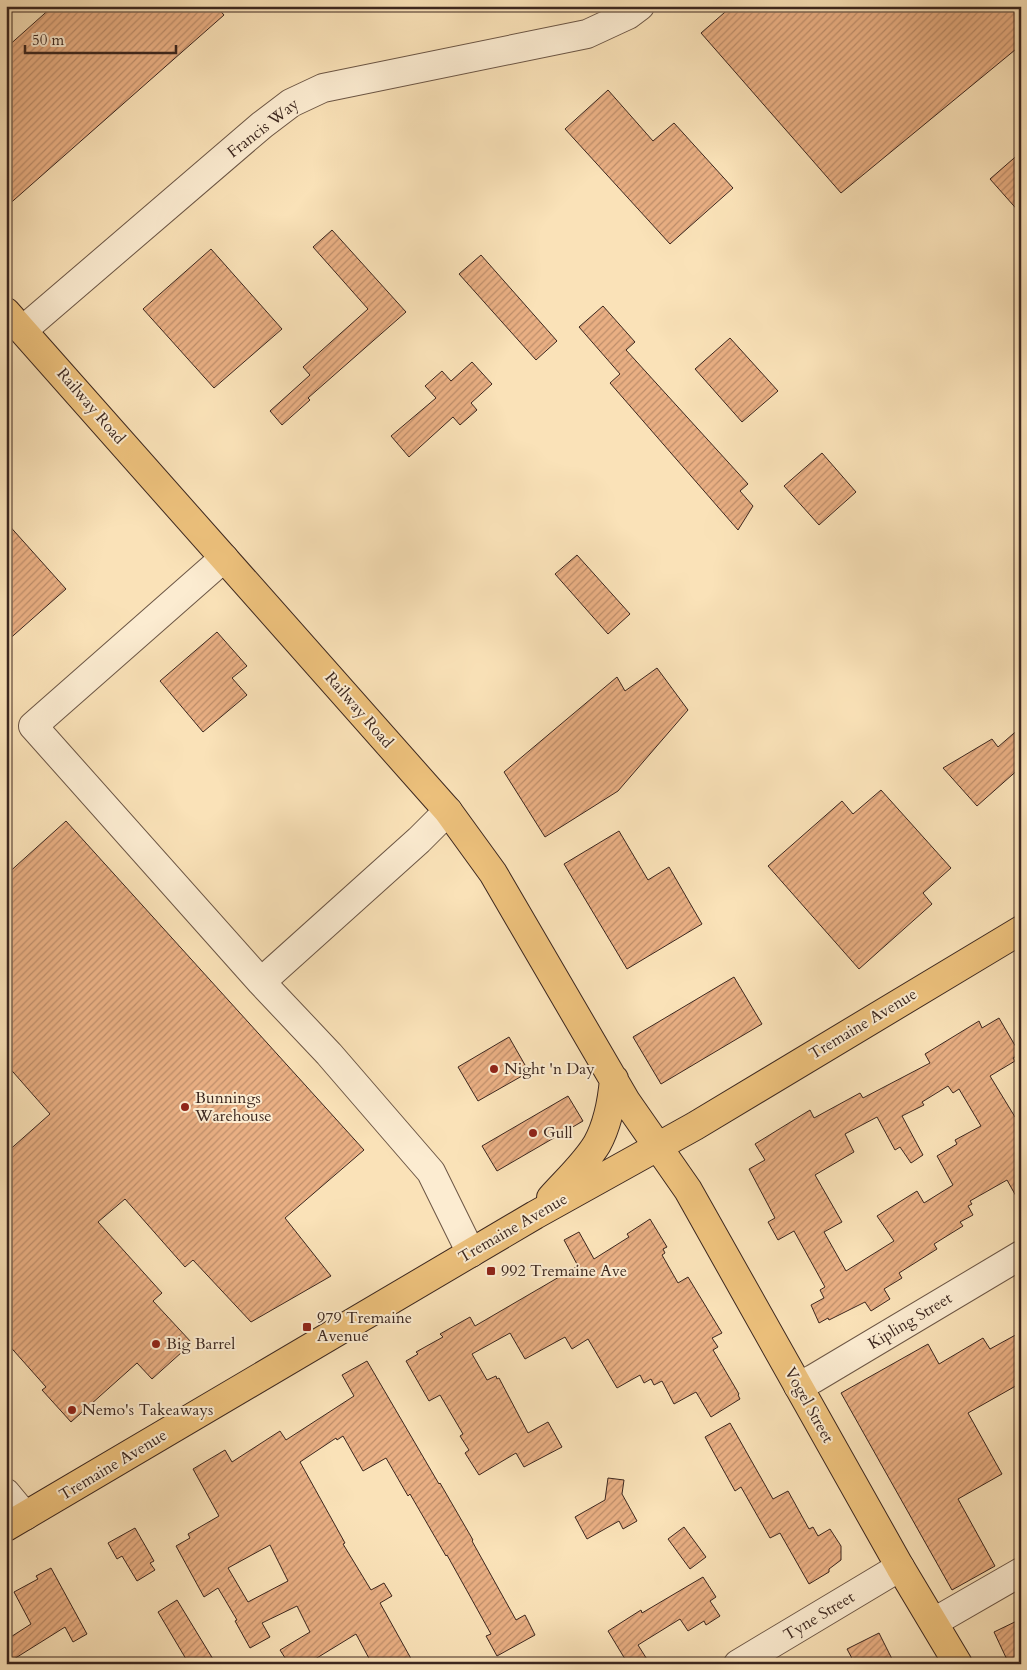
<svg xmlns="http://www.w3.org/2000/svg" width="1027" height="1670" font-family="Cardo,serif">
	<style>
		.building { fill: url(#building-hatch); stroke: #3c271f; fill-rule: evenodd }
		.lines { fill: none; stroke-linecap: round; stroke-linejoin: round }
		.minor-casing { stroke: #6c5645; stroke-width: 30 }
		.major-casing { stroke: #3c271f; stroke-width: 30 }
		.minor { stroke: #fcecd1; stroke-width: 28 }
		.major { stroke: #edc17c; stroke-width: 28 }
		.poi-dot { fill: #8f2418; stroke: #fcecd1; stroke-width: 2 }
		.labels { text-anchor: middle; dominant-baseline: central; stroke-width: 4; stroke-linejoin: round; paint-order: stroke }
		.street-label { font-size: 16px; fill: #3c271f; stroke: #fcecd1 }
		.poi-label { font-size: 16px; fill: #3c271f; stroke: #fcecd1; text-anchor: start }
	</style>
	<defs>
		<pattern id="building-hatch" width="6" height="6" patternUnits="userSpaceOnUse" patternTransform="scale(1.25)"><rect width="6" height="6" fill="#e9af83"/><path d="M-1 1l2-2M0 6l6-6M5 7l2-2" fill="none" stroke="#be8e6b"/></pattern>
	</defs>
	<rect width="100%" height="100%" fill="#fae2b8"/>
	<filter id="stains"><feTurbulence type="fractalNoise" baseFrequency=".004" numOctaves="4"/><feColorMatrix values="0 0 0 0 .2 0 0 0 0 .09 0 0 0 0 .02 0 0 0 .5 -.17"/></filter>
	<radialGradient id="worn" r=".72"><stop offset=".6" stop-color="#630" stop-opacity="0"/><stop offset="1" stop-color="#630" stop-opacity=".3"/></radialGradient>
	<!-- building -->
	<path class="building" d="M53,6H216L224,15L6,207V48Z
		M732,6H1021V45L841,193L701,33Z
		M608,90L653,141L674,123L733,188L670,244L565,129Z
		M1021,152V214L990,179Z
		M332,230L406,312L308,398L310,400L282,425L270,411L310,375L303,367L368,309L313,247Z
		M211,249L282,329L214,388L143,309Z
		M481,255L557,341L536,360L459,274Z
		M603,306L635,342L626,350L748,484L740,491L753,506L738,530L610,383L620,374L579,327Z
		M730,338L778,391L742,422L695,369Z
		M472,362L492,384L471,403L477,410L460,425L453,417L409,457L391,436L436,398L425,386L442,371L451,381Z
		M822,453L856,492L819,525L784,486Z
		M6,522L66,589L6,642Z
		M577,555L630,614L608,634L555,574Z
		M217,632L247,666L232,678L247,695L203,732L160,681Z
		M657,668L688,710L618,791L545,837L504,772L617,677L625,691Z
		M1021,727V767L977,806L943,768L992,739L998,747Z
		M881,790L951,868L923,893L932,904L859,969L768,866L842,801L853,814Z
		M66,821L364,1150L285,1218L331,1276L251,1322L193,1260L185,1267L125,1199L98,1222L162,1293L153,1301L192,1343L152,1379L137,1363L71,1422L42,1390L46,1387L6,1342V1153L50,1114L6,1064V875Z
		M619,831L648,880L669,867L702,924L627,969L564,864Z
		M734,977L762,1024L661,1084L633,1037Z
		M999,1018L1020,1054L1013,1058L1015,1061L990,1076L1015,1117L1021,1114V1205L1007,1180L970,1201L972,1204L968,1206L973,1215L960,1222L963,1226L934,1244L937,1249L899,1273L902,1278L884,1289L890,1299L871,1311L865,1302L829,1320L828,1318L819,1323L811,1305L824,1298L820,1290L825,1287L794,1231L778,1240L768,1222L775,1218L749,1169L765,1160L755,1144L810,1110L814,1118L860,1093L863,1098L930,1063L925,1054L979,1021L982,1028ZM948,1086L953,1093L959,1089L981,1126L955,1140L957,1144L937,1156L953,1185L924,1203L917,1191L877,1216L894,1241L846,1271L824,1232L842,1222L815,1175L854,1152L845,1134L877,1117L895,1150L900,1147L911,1163L923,1155L902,1116L924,1105L922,1102Z
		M509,1037L529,1072L478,1101L458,1067Z
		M568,1096L583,1121L497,1171L482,1146Z
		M650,1219L667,1247L663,1249L665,1253L662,1255L678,1283L688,1277L722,1333L712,1338L718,1347L713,1350L739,1394L738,1395L740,1399L711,1417L696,1392L674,1404L662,1381L654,1385L651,1379L644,1383L640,1375L617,1388L588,1339L572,1349L565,1337L525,1359L510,1333L472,1354L487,1380L496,1376L497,1379L499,1378L528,1433L548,1422L562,1447L524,1467L516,1453L479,1475L465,1453L469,1450L460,1436L463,1434L440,1395L429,1401L406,1361L418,1354L416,1352L443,1337L440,1334L470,1317L475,1326L578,1266L564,1240L579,1232L594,1259L629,1237L627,1234Z
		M1021,1332V1383L968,1413L1002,1474L958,1499L995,1566L952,1590L841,1393L928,1344L939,1364L983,1338L990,1349Z
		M367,1361L439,1484L440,1483L473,1540L472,1541L516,1620L525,1615L535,1635L497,1656L486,1636L491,1634L447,1555L446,1556L410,1494L408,1496L386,1458L363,1471L343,1436L337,1440L336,1438L300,1462L345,1543L343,1544L371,1590L384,1583L392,1596L380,1603L414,1664H372L356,1634L307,1664H289L280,1650L310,1632L297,1606L262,1623L270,1637L250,1648L235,1621L237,1620L218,1588L204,1597L176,1546L190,1538L188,1534L219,1516L193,1469L225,1450L232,1462L280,1431L286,1440L354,1396L342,1375ZM270,1545L288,1581L248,1602L228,1568Z
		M730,1423L773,1499L788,1491L809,1529L813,1527L818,1536L830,1529L841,1546V1560L829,1569V1572L809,1584L780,1533L770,1538L741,1487L735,1491L705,1437Z
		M608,1478L624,1480L622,1494L637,1521L623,1529L619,1521L587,1539L575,1517L605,1500Z
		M684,1527L706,1557L690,1569L668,1539Z
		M135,1528L154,1561L150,1563L155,1570L137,1581L122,1556L117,1559L108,1543Z
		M51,1568L87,1634L73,1642L65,1627L6,1664V1640L31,1624L14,1592L38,1579L36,1576Z
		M703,1577L716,1597L710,1601L720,1616L706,1625L704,1621L688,1631L680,1619L638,1645L650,1664H628L608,1631L641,1610L642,1613Z
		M177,1600L216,1664H189L158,1612Z
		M1021,1619V1659L1009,1664L994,1632Z
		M879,1633L892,1659L882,1664H855L847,1649Z"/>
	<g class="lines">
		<!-- minor casing -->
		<g class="minor-casing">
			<path id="minor" d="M23,330L262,125L291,103L323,88L587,34L628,15L640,6
				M224,558L33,726L261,982L329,1054L431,1172L471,1253
				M261,982L419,840L448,811
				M798,1386L813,1379L1021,1255
				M6,1493L25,1516
				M934,1622L1021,1572
				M738,1664L900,1567"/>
		</g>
		<!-- major casing -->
		<g class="major-casing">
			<path id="major" d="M6,312L448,811L493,873L626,1101L688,1190L900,1567L958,1664
				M551,1198C566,1181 585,1164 597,1144C608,1124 612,1102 614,1079
				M6,1527L535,1215L695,1126L1021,930"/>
		</g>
		<!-- minor -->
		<use href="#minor" class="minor"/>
		<!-- major -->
		<use href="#major" class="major"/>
	</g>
	<!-- markers -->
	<g class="poi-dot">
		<circle cx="494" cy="1069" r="5"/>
		<circle cx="185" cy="1107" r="5"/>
		<circle cx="533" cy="1133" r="5"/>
		<rect x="486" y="1266" width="10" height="10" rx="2.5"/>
		<rect x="302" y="1322" width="10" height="10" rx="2.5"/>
		<circle cx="156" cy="1344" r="5"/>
		<circle cx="72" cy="1410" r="5"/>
	</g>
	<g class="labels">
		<!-- street labels -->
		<g class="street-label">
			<text transform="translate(263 128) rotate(-38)">Francis Way</text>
			<text transform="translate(91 406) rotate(49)">Railway Road</text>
			<text transform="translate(359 710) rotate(49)">Railway Road</text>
			<text transform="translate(863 1024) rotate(-31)">Tremaine Avenue</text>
			<text transform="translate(513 1228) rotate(-30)">Tremaine Avenue</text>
			<text transform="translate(910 1321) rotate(-31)">Kipling Street</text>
			<text transform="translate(809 1405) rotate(61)">Vogel Street</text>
			<text transform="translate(113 1465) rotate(-31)">Tremaine Avenue</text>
			<text transform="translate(819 1616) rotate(-31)">Tyne Street</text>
		</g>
		<!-- poi labels -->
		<g class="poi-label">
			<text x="504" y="1069">Night 'n Day</text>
			<text x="195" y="1098">Bunnings<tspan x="195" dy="18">Warehouse</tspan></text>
			<text x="543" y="1133">Gull</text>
			<text x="501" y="1271">992 Tremaine Ave</text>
			<text x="317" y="1318">979 Tremaine<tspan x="317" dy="18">Avenue</tspan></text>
			<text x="166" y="1344">Big Barrel</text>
			<text x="82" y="1410">Nemo's Takeaways</text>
		</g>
	</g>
	<!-- margin -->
	<rect width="1027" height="1670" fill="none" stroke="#fae2b8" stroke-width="25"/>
	<rect x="8" y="8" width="1012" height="1655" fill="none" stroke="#3c271f" stroke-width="2.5"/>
	<rect x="12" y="12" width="1002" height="1645" fill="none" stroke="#3c271f"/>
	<!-- scale -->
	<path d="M25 45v8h151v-8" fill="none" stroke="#3c271f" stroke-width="2.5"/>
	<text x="32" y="45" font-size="15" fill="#3c271f" stroke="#fcecd1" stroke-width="4" paint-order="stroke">50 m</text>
	<rect width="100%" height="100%" filter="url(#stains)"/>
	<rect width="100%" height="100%" fill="url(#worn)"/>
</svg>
